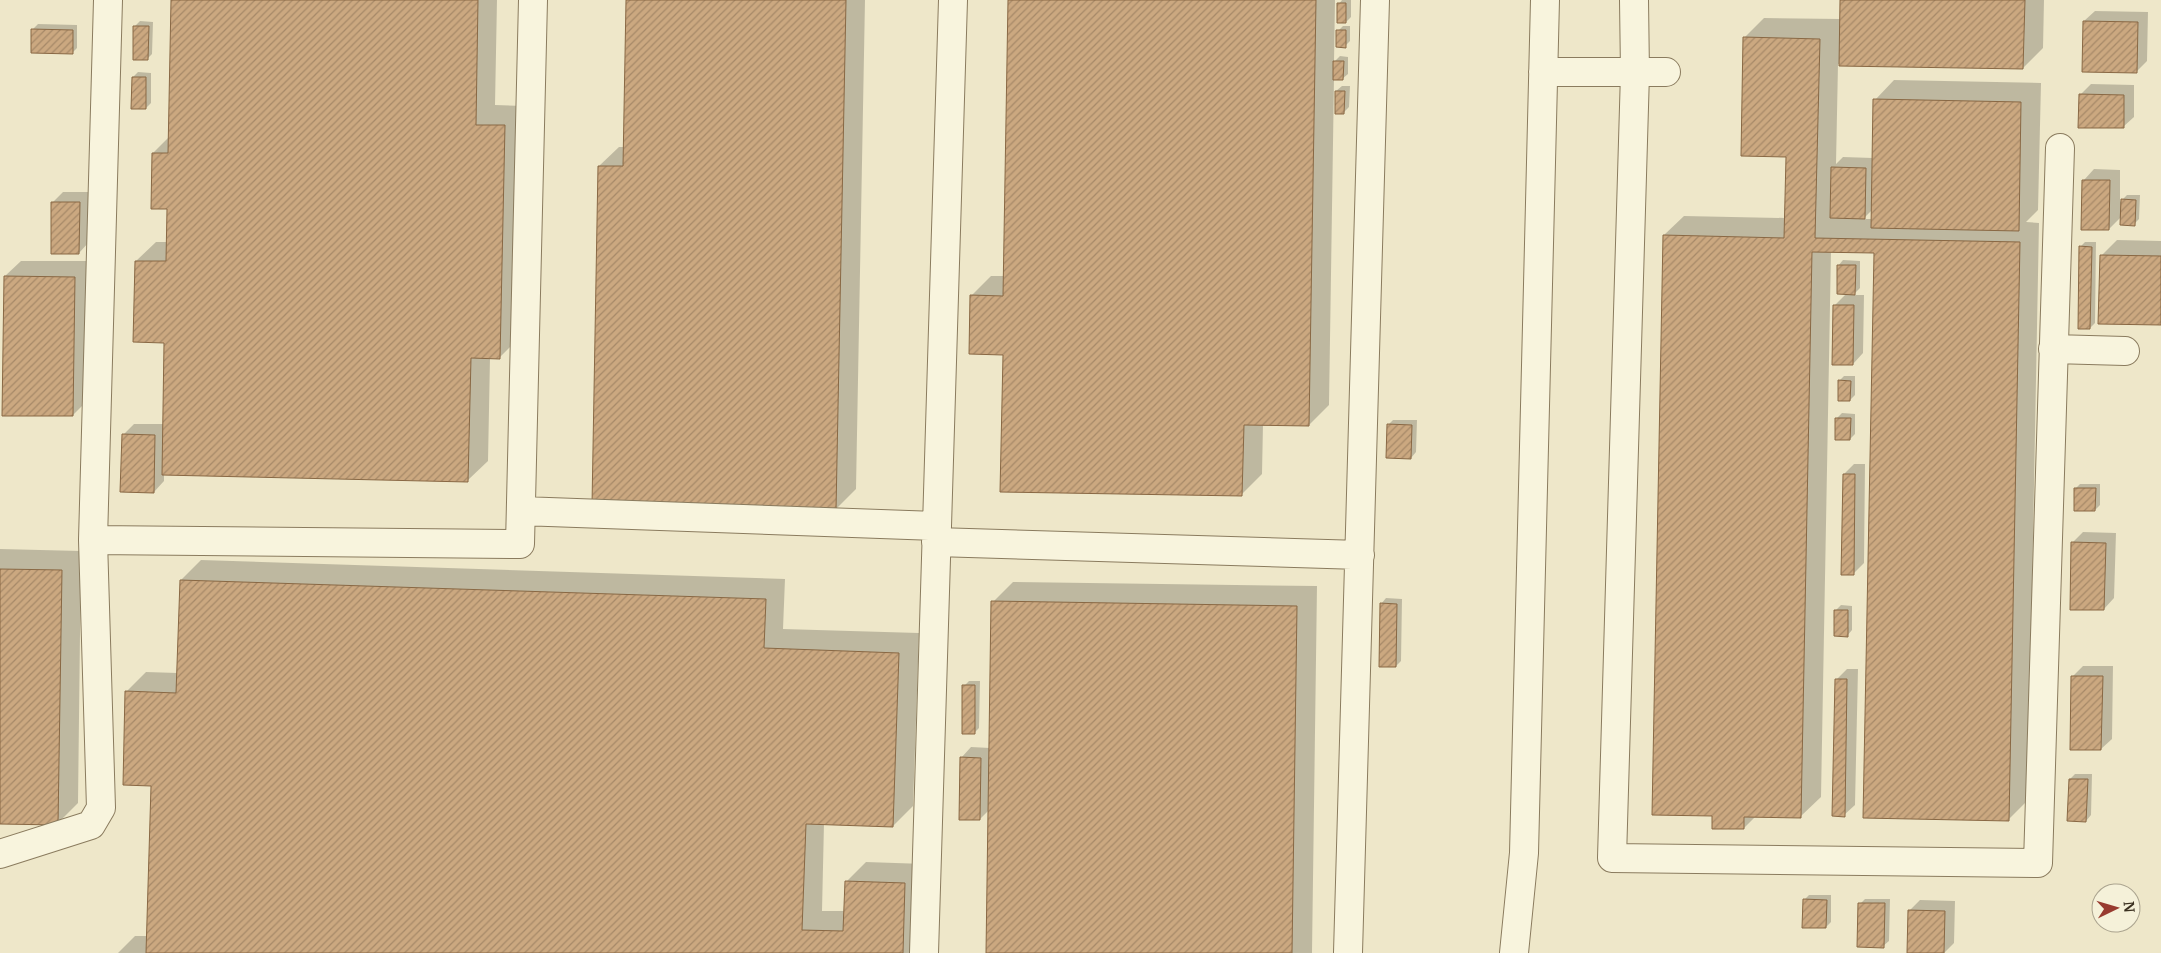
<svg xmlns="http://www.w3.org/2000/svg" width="2161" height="953" font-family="Merriweather,serif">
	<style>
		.shadow { fill: #0003; fill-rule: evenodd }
		.building { fill: url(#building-hatch); stroke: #896844 }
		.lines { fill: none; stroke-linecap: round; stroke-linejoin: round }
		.minor-casing { stroke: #8a7b5e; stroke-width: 30 }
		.minor { stroke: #f8f4dd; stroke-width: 28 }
	</style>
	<defs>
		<pattern id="building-hatch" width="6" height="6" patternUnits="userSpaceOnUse" patternTransform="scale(1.25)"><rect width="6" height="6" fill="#cba880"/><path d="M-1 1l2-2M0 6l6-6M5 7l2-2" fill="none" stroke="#a68968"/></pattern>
	</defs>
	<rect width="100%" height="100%" fill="#eee7c9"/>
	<!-- shadow -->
	<path class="shadow" d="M172,0H497L495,105L524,106L519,338L499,358H490L488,461L468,480L164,474V481L154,492L123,435L134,424H164L166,342L136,261L156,242H167L168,208L153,153L170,136Z
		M627,0H865L856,489L836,509L599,166L619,147H625Z
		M1009,0H1335L1334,62L1340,56L1348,57V74L1342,79L1334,78L1329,405L1309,425L1263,424L1262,474L1242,494L1004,354L971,296L991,276H1005Z
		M1342,0H1351V17L1346,22L1339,4Z
		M1841,0H2044L2043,48L2023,68L1838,64L1836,164L1843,157L1873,158L1875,100L1894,80L2041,83L2038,210L2026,222L2039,223L2028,800L2008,820L1875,252L1831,251L1821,797L1801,816H1756L1744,828L1664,235L1684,216L1786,218L1787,155L1744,38L1764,18L1841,19ZM1873,209L1872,219H1863Z
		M2095,11L2148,12L2147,61L2137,71L2084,21Z
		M140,21L153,22L152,54L147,59L135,26Z
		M38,24L77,25V48L72,53L33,29Z
		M1343,26H1350V41L1345,46L1338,31Z
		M138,72L151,73V103L146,108L133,77Z
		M2091,84L2134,85V117L2123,127L2080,95Z
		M1342,86H1350L1349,107L1344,112L1336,91Z
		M2094,169L2120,170V202L2127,195H2140L2139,219L2134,224L2122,216L2109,229L2084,180Z
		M63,192H90L89,242L79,253L53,202Z
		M2117,240L2161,241V324L2101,256Z
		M2085,242H2096L2095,323L2090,328L2080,247Z
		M1843,260L1860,261V288L1853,295H1864L1863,353L1853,364L1834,306L1847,293L1838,266Z
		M21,261H90L89,399L73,415L5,276Z
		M1844,376H1855V395L1850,400L1839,381Z
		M1842,413L1855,414V434L1850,439L1837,418Z
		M1393,420H1417L1416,452L1411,458L1388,425Z
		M1854,464H1865L1864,563L1853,574L1844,474Z
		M2080,484H2100V505L2095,510L2075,489Z
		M2083,532L2116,533L2114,598L2104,609L2072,543Z
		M0,549L81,551L78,803L58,823L0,822Z
		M201,560L785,579L783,629L919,633L913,806L893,826L824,823L822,911H845L846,882L866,862L925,864L922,953H118L135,936H148L153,785L126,692L146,672L178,673L181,580Z
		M1013,582L1317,586L1312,953H987L990,809L980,819L961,758L971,747L990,748L993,602Z
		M1386,598L1402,599L1401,661L1396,666L1381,604Z
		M1841,605L1852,606V630L1847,636L1836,610Z
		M2083,666H2113L2112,739L2101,749L2073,676Z
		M1847,669H1858L1855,805L1844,815L1836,680Z
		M969,681H980L979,728L974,733L964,686Z
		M2075,774H2092L2091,815L2086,821L2070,779Z
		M1809,895H1831V922L1826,927L1804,900Z
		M1865,899H1890L1889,941L1883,946L1860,904Z
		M1920,900L1955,901L1954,943L1944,953L1909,911Z"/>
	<!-- building -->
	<path class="building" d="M171,0H478L476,125H505L500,359L471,358L468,482L162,475L164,343L133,342L135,261H166L167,209H151L152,153H168Z
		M626,0H846L836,510L592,505L598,166H623Z
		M1008,0H1316L1309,426L1244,425L1242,496L1000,492L1003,355L969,354L970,295L1003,296Z
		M1840,0H2025L2023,69L1839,66Z
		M1337,3H1346V23H1337Z
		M2083,21L2138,22L2137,73L2082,72Z
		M133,26H149L148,60H133Z
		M31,29L73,30V54L31,53Z
		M1336,30H1346V48L1336,47Z
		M1743,37L1820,39L1815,238L2020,242L2009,821L1863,818L1874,253L1812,252L1801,818L1744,817V829H1712V816L1652,815L1663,235L1784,238L1786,157L1741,156Z
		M1333,61H1344L1343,80H1333Z
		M132,77H146V109H131Z
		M1335,91H1345L1344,114H1335Z
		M2079,94L2124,95V128H2078Z
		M1873,99L2021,102L2019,231L1871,228Z
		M1831,167L1866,168L1865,219L1830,218Z
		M2082,180H2110L2109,230H2081Z
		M2121,199L2136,200L2135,226L2120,225Z
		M51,202H80L79,254H51Z
		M2079,246L2092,247L2090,329H2078Z
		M2100,255L2161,256V325L2098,324Z
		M1837,265H1856L1855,295L1837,294Z
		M4,276L75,277L73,416H2Z
		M1833,305H1854L1853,365H1832Z
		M1838,380L1851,381L1850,401H1838Z
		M1835,418H1851L1850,440H1835Z
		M1387,424L1412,425L1411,459L1386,458Z
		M122,434L155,435L154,493L120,492Z
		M1843,474H1855L1854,575H1841Z
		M2074,488H2096L2095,511H2074Z
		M2071,542L2106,543L2104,610H2070Z
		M0,569L62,570L58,825L0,824Z
		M180,580L766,599L764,648L899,653L893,827L806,824L802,930L843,931L845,881L905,883L903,953H146L151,786L123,785L125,691L176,693Z
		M991,601L1297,606L1292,953H986Z
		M1380,603L1397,604L1396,667H1379Z
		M1834,610H1848V637L1834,636Z
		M2071,676H2103L2101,750H2070Z
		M1835,679H1847L1845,817L1832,816Z
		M962,685H975V734H962Z
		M960,757L981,758L980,820H959Z
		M2069,779H2088L2086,822L2067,821Z
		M1803,899L1827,900L1826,928H1802Z
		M1858,903H1885L1884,948L1857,947Z
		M1908,910L1945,911L1944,953H1907Z"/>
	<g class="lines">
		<!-- minor casing -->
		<g class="minor-casing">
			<path id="minor" d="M1634,0L1635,73L1612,858L2038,863L2060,148
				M1543,72H1666
				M2053,349L2125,351
				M521,511L936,526
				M93,540L520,544L533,0
				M936,542L1360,555
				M0,854L91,825L101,808L93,540L108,0
				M924,953L953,0
				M1348,953L1375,0
				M1514,953L1524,853L1545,0"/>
		</g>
		<!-- minor -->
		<use href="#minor" class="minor"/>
	</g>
	<!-- north arrow -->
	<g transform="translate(2116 908) rotate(85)"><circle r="24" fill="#f5f1d9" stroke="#aba48f"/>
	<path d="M0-4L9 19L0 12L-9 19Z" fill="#983b2f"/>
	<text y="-8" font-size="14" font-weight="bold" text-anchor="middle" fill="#3b3121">N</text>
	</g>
</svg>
